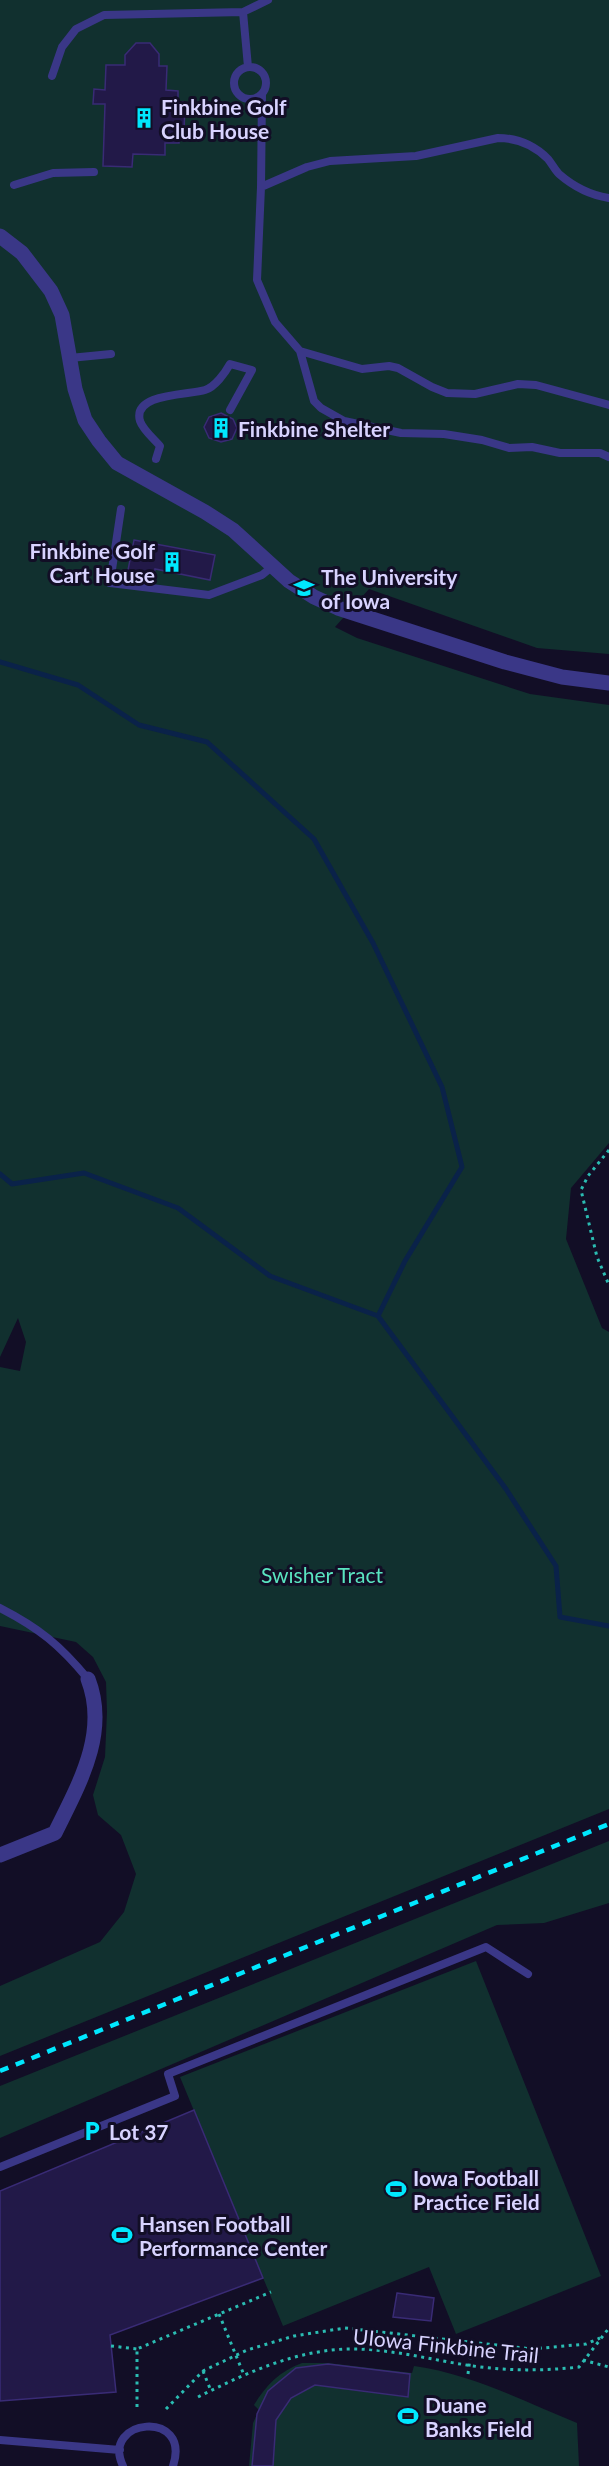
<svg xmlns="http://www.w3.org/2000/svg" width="609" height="2466" font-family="Lato,sans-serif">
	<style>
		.green { fill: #11302f }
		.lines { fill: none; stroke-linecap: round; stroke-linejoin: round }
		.stream { stroke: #0a2249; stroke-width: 5 }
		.building { fill: #221948; stroke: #392b75; stroke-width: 1.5 }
		.path { stroke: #2bbcb2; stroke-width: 3; stroke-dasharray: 3 4.5; stroke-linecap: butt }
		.service { stroke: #3a3787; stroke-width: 8 }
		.minor { stroke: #3a3787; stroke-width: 15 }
		.rail { stroke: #00e7fe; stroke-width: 4.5; stroke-dasharray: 9 8; stroke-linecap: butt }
		.labels { text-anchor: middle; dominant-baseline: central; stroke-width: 6; stroke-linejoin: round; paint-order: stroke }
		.poi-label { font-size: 21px; font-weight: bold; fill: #d8d3ff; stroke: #120e26; text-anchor: start }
		.park-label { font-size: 21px; fill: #5ae4c0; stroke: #120e26 }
		.street-label { font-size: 21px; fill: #d8d3ff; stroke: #120e26 }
	</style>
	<rect width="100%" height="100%" fill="#120e26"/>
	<!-- green -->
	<path class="green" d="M0,0H609V654L537,648L369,589L335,627L357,638L530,694L609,705V1143L571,1188L566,1239L602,1328L609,1332V1809L0,2056V1986L100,1942L124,1912L136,1874L121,1835L98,1815L93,1795L105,1757L107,1712L106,1682L93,1657L76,1642L0,1626V1367L20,1371L26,1342L18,1318L0,1357Z
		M609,1841V1903L544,1923L497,1925L0,2138V2086Z
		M476,1961L601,2276L456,2334L429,2267L283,2326L180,2077Z
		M302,2363H328L412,2373L414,2366C471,2374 524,2401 577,2423L579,2466H249L253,2423L259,2410L254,2405C266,2385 280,2371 302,2363Z"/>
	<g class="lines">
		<!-- stream -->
		<path class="stream" d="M0,662L78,685L139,725L207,742L314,839L373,943L442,1087L462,1167L405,1261L378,1316L506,1489L556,1566L560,1617L609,1626
			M0,1174L12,1184L84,1173L178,1208L270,1276L378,1316"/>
	</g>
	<!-- building -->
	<path class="building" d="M136,43H150L159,54V66H167L166,90L178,91V102H185L184,132H179V143H165V155L133,154L132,167L103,166L105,104H93L94,89L105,90L106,65H125V55Z
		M221,413L233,419L237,428L232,439L221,442L209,438L204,427L209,417Z
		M134,540L215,555L210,580L155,569L153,580L127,575Z
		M194,2110L263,2278L110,2335L116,2392L0,2401V2191Z
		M397,2293L434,2298L431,2321L393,2317Z
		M328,2364L410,2374L408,2397L315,2385L291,2398L276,2420L273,2466H252L257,2414L268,2391L296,2368Z"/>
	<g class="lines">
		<!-- path -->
		<path class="path" d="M609,1150L588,1176L581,1190L597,1257L609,1285
			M219,2314L244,2375
			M111,2346L137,2349
			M583,2360L609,2367
			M203,2371L211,2391
			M468,2374L472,2343
			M198,2397C244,2374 293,2351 346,2349C389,2348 431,2360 473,2366C509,2371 543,2371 579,2367L609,2328
			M137,2407V2349L271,2292
			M166,2409L203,2371L247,2350L294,2336L345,2328L532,2349L586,2344L600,2338"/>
		<!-- service -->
		<path class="service" d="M243,12L248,67
			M234 83a16 16 0 1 1 32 0a16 16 0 1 1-32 0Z
			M52,76L62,47L76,29L104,15L243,12L268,0
			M14,185L53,173L94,172
			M261,187L262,94
			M609,198C589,195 574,187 559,174C555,170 552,164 548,159C534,145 517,138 498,138L416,156L330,161L307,167L261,187L257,280L275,322L300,351L362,369L389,366L398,368L432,387L447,393L475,394L518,384L536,385L609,405
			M300,351L314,401L321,408L344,421L401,433L444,434L482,440L509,448L532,447L560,453H600L609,457
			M70,358L111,354
			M156,459L160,446C154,439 143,430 140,421C132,393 189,395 205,390C215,387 225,373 230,364L252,370L230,410
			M121,509L110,583L209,595L262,575L273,566
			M0,1608C39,1628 60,1645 88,1679
			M0,2167L175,2096L168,2074L486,1947L528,1974
			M0,2440L120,2450
			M123,2466C100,2418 192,2409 173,2466"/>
		<!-- minor -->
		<path class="minor" d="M0,236L22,253L51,291L62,315L75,389L85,420L99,441L117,463L205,512L233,530L289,581L314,597L338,608L505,662L562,677L609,683
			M0,1855L55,1833C79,1784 109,1733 88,1679"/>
		<!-- rail -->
		<path class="rail" d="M0,2071L609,1824"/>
	</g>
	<!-- icons -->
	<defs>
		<g id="building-bare" transform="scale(1.62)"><path d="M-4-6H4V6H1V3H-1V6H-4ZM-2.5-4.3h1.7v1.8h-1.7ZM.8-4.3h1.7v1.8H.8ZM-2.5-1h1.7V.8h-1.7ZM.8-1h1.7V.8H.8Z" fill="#00e7fe" stroke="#120e26" stroke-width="2.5" paint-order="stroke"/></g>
		<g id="university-bare" transform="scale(1.62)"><path d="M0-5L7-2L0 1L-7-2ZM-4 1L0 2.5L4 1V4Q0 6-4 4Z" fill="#00e7fe" stroke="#120e26" stroke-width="2.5" paint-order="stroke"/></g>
		<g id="parking-bare" transform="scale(1.62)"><path d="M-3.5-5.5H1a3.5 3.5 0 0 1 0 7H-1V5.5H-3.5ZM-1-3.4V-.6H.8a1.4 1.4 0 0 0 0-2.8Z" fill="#00e7fe" stroke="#120e26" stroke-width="2.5" paint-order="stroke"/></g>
		<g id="stadium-bare" transform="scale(1.62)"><path d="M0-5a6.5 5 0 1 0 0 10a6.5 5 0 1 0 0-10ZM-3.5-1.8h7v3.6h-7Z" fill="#00e7fe" stroke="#120e26" stroke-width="2.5" paint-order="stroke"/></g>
	</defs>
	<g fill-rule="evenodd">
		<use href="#building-bare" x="144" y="118"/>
		<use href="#building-bare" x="221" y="428"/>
		<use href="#building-bare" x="172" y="562"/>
		<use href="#university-bare" x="304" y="588"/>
		<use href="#parking-bare" x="92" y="2131"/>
		<use href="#stadium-bare" x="396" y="2189"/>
		<use href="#stadium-bare" x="122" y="2235"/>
		<use href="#stadium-bare" x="408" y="2416"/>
	</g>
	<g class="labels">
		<!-- poi labels -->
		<g class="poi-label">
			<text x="161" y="106">Finkbine Golf<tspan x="161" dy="24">Club House</tspan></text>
			<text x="238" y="428">Finkbine Shelter</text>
			<text x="155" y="550" text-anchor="end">Finkbine Golf<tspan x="155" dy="24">Cart House</tspan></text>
			<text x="321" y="576">The University<tspan x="321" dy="24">of Iowa</tspan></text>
			<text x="109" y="2131">Lot 37</text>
			<text x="413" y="2177">Iowa Football<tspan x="413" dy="24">Practice Field</tspan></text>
			<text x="139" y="2223">Hansen Football<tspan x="139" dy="24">Performance Center</tspan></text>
			<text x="425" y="2404">Duane<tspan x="425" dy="24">Banks Field</tspan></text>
		</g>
		<!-- park labels -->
		<g class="park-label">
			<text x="322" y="1574">Swisher Tract</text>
		</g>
		<!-- street labels -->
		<g class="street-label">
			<text transform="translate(446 2345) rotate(6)">UIowa Finkbine Trail</text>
		</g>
	</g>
</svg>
